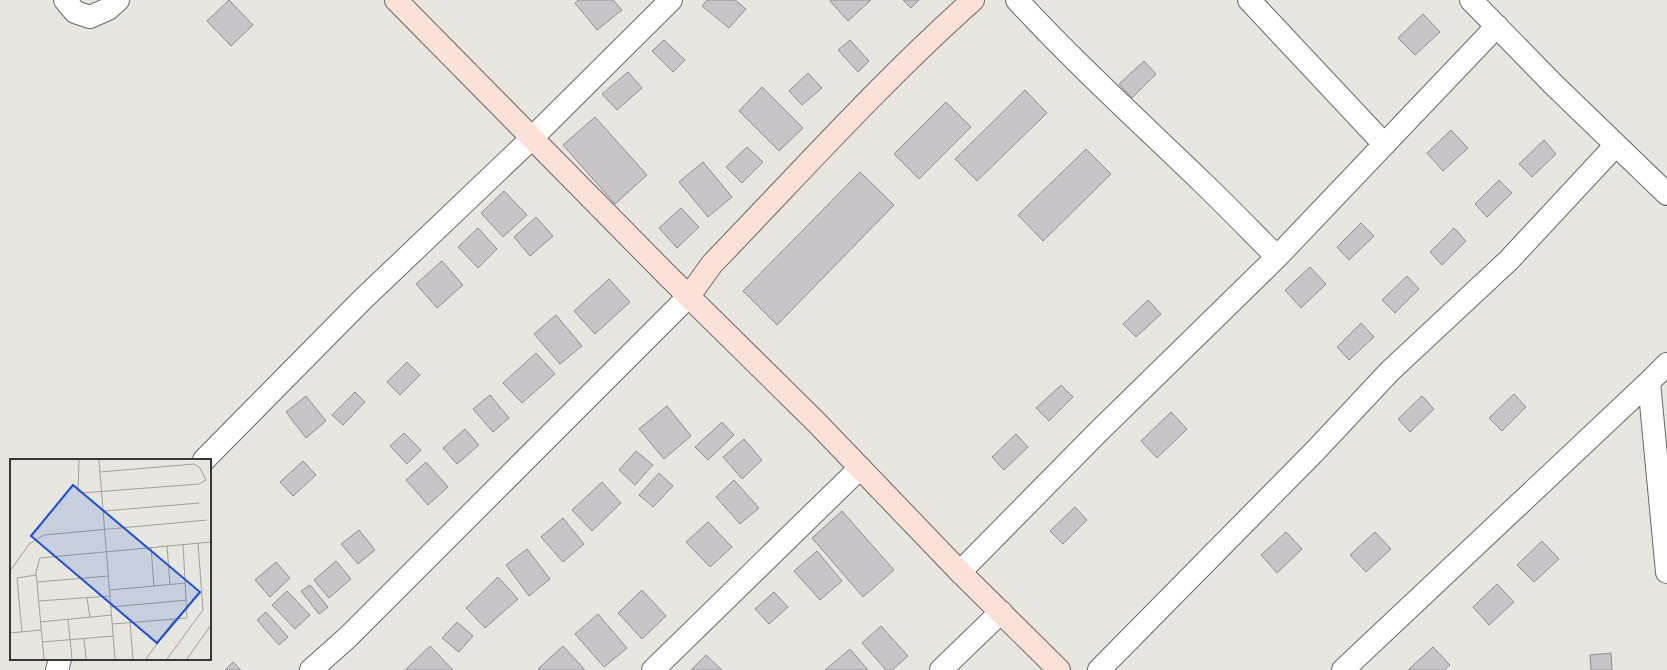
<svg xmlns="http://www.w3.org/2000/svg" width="1667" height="670" font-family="'Space Grotesk',sans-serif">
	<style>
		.building { fill: #c9c4c7; stroke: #928e91 }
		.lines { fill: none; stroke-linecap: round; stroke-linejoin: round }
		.street-casing { stroke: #6a6864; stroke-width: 24 }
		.secondary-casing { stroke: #6a6864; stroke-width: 24 }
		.street { stroke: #fff; stroke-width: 22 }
		.secondary { stroke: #fce1d9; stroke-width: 22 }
		.inset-road { fill: none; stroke: #a1a09c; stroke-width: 1 }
		.view { fill: #1d4ed8; fill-opacity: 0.15; stroke: #1d4ed8; stroke-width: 2 }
		.inset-edge { fill: none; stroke: #373735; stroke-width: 2 }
	</style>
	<rect width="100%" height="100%" fill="#e7e6e1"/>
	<!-- building -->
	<path class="building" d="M229,0L253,25L231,46L207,21Z
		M578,0H613L622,10L597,30L575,3Z
		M707,0H735L746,9L729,28L702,6Z
		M831,0H871L848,21L830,1Z
		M903,0H919L911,8Z
		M1423,14L1440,32L1415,55L1398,38Z
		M664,40L685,60L673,72L652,51Z
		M850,40L869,61L858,72L838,50Z
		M1144,61L1156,74L1132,98L1119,84Z
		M628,72L642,88L617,110L602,94Z
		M808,73L822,88L802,105L789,91Z
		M762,87L803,128L779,151L739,111Z
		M1025,90L1047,113L977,181L955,159Z
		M946,102L971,127L919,179L894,154Z
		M595,117L647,175L615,204L563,145Z
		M1451,130L1468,148L1443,171L1427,153Z
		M1544,140L1556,154L1532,177L1519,164Z
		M747,147L763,162L742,183L726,167Z
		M1086,149L1111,174L1043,241L1018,215Z
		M703,162L732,197L708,217L679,182Z
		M860,172L894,205L777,325L743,291Z
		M1499,180L1512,193L1487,217L1475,204Z
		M504,191L527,215L503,237L481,213Z
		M681,208L699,227L677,248L659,228Z
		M536,217L553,236L530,256L514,237Z
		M1361,223L1374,236L1349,260L1337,247Z
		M478,228L497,249L478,268L458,247Z
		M1454,228L1466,241L1442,265L1430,252Z
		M442,261L463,285L437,308L416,284Z
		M1310,267L1326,284L1301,308L1285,290Z
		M1407,276L1419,289L1395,313L1382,300Z
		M609,279L630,302L595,334L574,311Z
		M1148,300L1161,314L1136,337L1123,324Z
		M556,315L582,346L560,364L534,334Z
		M1361,323L1374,337L1349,360L1337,347Z
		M536,353L555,374L522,403L503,383Z
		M407,362L420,375L400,395L387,382Z
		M1061,385L1073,397L1049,421L1036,408Z
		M355,392L365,402L343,425L332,415Z
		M1514,394L1526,407L1502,431L1489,418Z
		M490,395L509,418L493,432L473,409Z
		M306,396L326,421L306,438L286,412Z
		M1422,396L1434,409L1410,432L1398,419Z
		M667,406L691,436L664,459L639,429Z
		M1171,412L1187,429L1157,458L1141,441Z
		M722,422L734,435L708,460L695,447Z
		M465,429L479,445L457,464L443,448Z
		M404,433L421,450L407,464L390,446Z
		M1016,434L1028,447L1004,470L992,457Z
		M744,439L762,460L742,479L723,457Z
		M636,451L653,465L635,485L619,470Z
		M303,461L316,475L293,496L280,482Z
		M426,462L448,487L428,505L406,480Z
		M659,473L673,486L653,507L639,495Z
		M734,480L759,508L740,524L716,497Z
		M602,482L621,503L592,531L572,510Z
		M1075,507L1087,520L1063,544L1050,531Z
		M842,511L894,570L863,597L812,538Z
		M563,518L584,544L563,562L541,537Z
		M708,522L732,547L710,567L686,542Z
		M359,530L375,550L358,564L341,544Z
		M1286,532L1302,549L1277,573L1261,555Z
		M1375,532L1391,549L1366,572L1350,555Z
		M1542,541L1559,559L1534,582L1517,565Z
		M527,549L550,579L529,596L506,565Z
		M817,551L842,581L820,600L794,571Z
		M336,561L351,579L329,598L314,580Z
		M276,562L290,578L270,597L255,580Z
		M498,577L518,599L485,628L466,608Z
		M1497,584L1514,602L1489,625L1473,607Z
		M310,585L328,607L319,614L301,591Z
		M642,590L666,616L642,639L618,613Z
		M287,591L310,615L295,629L272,605Z
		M774,592L788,607L769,624L755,609Z
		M266,612L288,637L279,645L257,620Z
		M598,614L627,648L604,667L575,634Z
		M457,622L473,636L459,652L442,638Z
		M881,626L908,656L892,670H886L862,643Z
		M430,646L453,670H405Z
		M563,646L585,670H540L538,669Z
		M1433,647L1450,665L1444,670H1408Z
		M850,649L868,670H825Z
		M1611,653L1612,670H1591L1590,655Z
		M706,655L722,670H691Z
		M233,662L241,670H225Z"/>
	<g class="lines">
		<!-- street casing -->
		<g class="street-casing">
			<path id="street" d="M65,0L75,12L90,17L108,9L118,0
				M1017,0C1076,64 1140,122 1202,182C1228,207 1252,232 1277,257
				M1249,0L1384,144
				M1471,0L1553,84L1667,194
				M1649,382L1667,572
				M204,460L362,300L532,138L671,0
				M960,572L1098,432L1277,257L1497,26
				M57,670L60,659
				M311,670L348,637L689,296
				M653,670L860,468
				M941,670L1001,612
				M1099,670L1316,450L1390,371L1509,260L1616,145
				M1343,670L1649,382L1667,364"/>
		</g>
		<!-- secondary casing -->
		<g class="secondary-casing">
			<path id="secondary" d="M396,0L666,274L817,423L960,572L1059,670
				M689,296L712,264C798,175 881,82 973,0"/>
		</g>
		<!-- street -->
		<use href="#street" class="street"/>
		<!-- secondary -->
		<use href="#secondary" class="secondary"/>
	</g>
	<!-- overview -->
	<g transform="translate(10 459)">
		<rect width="201" height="201" fill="#e7e6e1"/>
		<path class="inset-road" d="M69,1L68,32L71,34L189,25L196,21L190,9L184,5L90,13M89,1L105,200M94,52L189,44M157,87L160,126M141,88L144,128M0,112L19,85L34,76L197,61M27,123L99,117M100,131L176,124M77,139L80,159M28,142L100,137M101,148L177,141M58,160L62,200M30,163L102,156M120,163L123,200M103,165L177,159L173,85M12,173L7,119L26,116M0,174L31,171M74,180L76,200M32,183L104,177M34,200L26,113L30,99L201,83M136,200L164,161M157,200L193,151L188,84M177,200L201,166"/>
		<path class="view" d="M63,26L190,133L147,184L21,77Z"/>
		<rect width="201" height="201" class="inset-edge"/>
	</g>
</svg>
